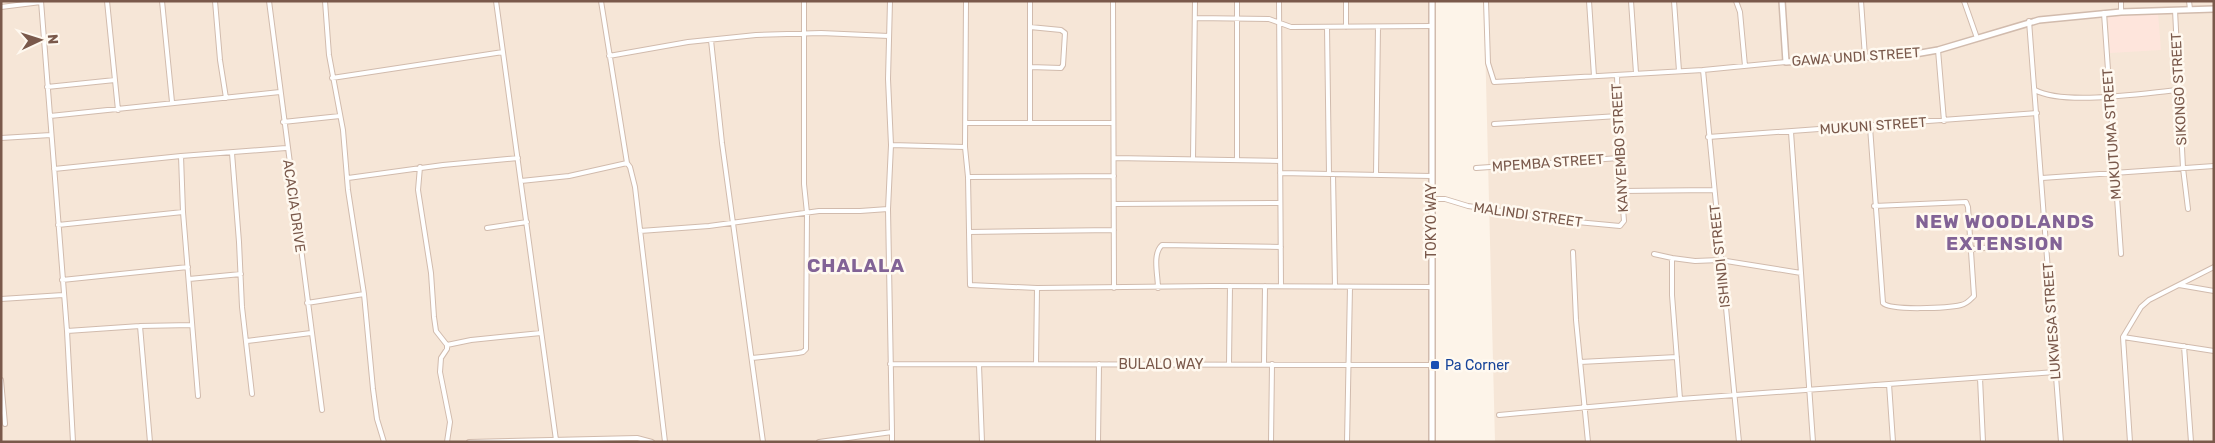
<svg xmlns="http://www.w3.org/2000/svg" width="2215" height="443" font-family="Rubik,sans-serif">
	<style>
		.residential { fill: #f6e6d7 }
		.commercial { fill: #fee5dc }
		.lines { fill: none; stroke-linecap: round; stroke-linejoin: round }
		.minor-casing { stroke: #d1bbad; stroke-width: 6 }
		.tertiary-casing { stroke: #d1bbad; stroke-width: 8 }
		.minor { stroke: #fff; stroke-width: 4 }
		.tertiary { stroke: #fff; stroke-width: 5 }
		.transit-dot { fill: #1a4fb4; stroke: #fff9f0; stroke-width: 2 }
		.labels { text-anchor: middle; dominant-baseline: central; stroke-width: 5; stroke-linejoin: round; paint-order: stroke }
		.street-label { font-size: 14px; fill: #7a594b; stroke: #fff9f0 }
		.transit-label { font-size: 14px; fill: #164399; stroke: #fff9f0; text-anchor: start }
		.district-label { font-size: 19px; font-weight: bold; letter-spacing: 1px; fill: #826396; stroke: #fff9f0 }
	</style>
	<rect width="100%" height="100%" fill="#fdf4e9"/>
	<!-- residential -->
	<path class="residential" d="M1,1H1432L1429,442H1Z
		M1484,1H2214V442H1495Z"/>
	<!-- commercial -->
	<path class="commercial" d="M2158,13L2161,50L2110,53L2108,16Z"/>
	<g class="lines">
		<!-- minor casing -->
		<g class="minor-casing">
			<path id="minor" d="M41,1L67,331L73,442
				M107,1L118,110
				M162,1L172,102
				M215,1L220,60L226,98
				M269,1L322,410
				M325,1L329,55L343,130L348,190L364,294L373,389L377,419L384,442
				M496,1L556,440
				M601,1L627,163L630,167L635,187L665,442
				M966,1L965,147L968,177L970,285L1037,288L1212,286L1432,287
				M1113,1L1114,288
				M1279,1L1281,286
				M1486,1L1488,63L1494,82L1703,70L1786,62
				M1589,1L1594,76
				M1631,1L1636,73
				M1674,1L1679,71
				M1736,1L1740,12L1745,66
				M1861,1L1865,57
				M1964,1L1977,38
				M2121,1V12
				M2189,1L2190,9
				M1,7L41,2
				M2175,10L2183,168L2188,209
				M2104,13L2121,254
				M1195,18L1269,19L1291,27L1432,26
				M2029,21L2061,442
				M1030,27L1061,30L1065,33L1063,65L1061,68L1030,67
				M1327,27L1329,174
				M1346,27V1
				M711,40L722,143L763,442
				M1938,50L1944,121
				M609,56L688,42L756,35L821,33L889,36
				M1703,70L1739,442
				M332,78L503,52
				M47,87L115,80
				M2035,90C2064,106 2144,93 2179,90
				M50,116L280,92
				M283,122L340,116
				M966,123H1113
				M1030,123V1
				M1494,124L1618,116
				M1870,127L1883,303C1890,311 1949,308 1961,305C1967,304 1970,300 1974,296L1968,207L1966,202L1874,206
				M1791,132L1813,442
				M1708,137L2037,113
				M1,138L51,135
				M891,145L965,147
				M232,153L239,242L242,307L252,394
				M181,156L183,212L198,396
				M1114,158L1280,161
				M1193,159L1195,1
				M1237,160V1
				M420,167L418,190L431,273L434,317L436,331L447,345V349L441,358L440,372L450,422L447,442
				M1476,168L1619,158
				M54,169L181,156L286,148
				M1280,173L1431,176
				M1333,174L1335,287
				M1376,174L1378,27
				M968,177L1114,176
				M348,178L443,165L518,158
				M2042,178L2214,166
				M521,181L569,176L627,163
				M1622,191L1713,190
				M1431,199H1445L1468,206L1577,222L1620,226L1624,221L1619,158L1617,75
				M1114,204L1279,203
				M58,225L183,212
				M487,228L527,222
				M640,231L709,226L819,211H860L888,209
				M969,232L1114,230
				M1972,249L2046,242
				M1573,252L1576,320L1588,442
				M1654,254L1672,258V295L1680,399
				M1672,258L1695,261L1720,260L1801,273
				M189,279L241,274
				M62,280L188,267
				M2179,285L2214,291
				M1158,288C1158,275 1152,254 1162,245L1281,247
				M1,299L63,295
				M307,303L364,294
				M140,326L150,442
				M67,331L140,326L192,325
				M2123,337L2214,351
				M247,341L311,333
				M447,345L471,340L541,333
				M2184,346L2191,442
				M752,358L798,353L803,352L806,349L807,213L804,184V1
				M1580,362L1677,357
				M890,364L1432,365
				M1036,364L1037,288
				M1229,364L1230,286
				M1264,364L1265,286
				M979,365L982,442
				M1980,378L1983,442
				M1,380L5,424
				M1889,384L1893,442
				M1499,415L1680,399L2055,372
				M469,442L637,438L652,442
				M819,442L892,432L888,209L891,145L888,79L890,1
				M892,442V432
				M1098,442L1099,364
				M1271,442L1272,364
				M1347,442L1350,287
				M2130,442L2123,337L2141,307L2149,300L2214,267"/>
		</g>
		<!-- tertiary casing -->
		<g class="tertiary-casing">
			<path id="tertiary" d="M1432,1V442
				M1782,1L1786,62L1915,54L1938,50L2039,20L2121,12L2214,9"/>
		</g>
		<!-- minor -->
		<use href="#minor" class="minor"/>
		<!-- tertiary -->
		<use href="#tertiary" class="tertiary"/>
	</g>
	<!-- markers -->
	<rect class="transit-dot" x="1430" y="360" width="10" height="10" rx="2.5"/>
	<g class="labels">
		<!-- street labels -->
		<g class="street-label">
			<text transform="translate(1856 57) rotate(-4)">GAWA UNDI STREET</text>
			<text transform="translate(2179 89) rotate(-93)">SIKONGO STREET</text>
			<text transform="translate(1873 126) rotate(-4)">MUKUNI STREET</text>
			<text transform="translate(2112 134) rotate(-94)">MUKUTUMA STREET</text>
			<text transform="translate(1620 148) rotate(-93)">KANYEMBO STREET</text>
			<text transform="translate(1548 163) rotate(-4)">MPEMBA STREET</text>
			<text transform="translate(294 206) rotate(82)">ACACIA DRIVE</text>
			<text transform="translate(1528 215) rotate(8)">MALINDI STREET</text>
			<text transform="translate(1431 221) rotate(-90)">TOKYO WAY</text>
			<text transform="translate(1720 256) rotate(-96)">ISHINDI STREET</text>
			<text transform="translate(2052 321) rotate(-94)">LUKWESA STREET</text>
			<text x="1161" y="364">BULALO WAY</text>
		</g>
		<!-- transit labels -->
		<g class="transit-label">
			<text x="1445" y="365">Pa Corner</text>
		</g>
		<!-- district labels -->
		<g class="district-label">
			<text x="2005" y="221">NEW WOODLANDS<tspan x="2005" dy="22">EXTENSION</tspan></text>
			<text x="856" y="265">CHALALA</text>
		</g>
	</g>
	<!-- border -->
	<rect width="2215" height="443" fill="none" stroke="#7a594b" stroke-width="5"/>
	<!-- north arrow -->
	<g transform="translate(40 40) rotate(86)" stroke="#fff9f0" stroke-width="4" paint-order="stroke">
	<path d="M0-4L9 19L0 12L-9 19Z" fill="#7a594b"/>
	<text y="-8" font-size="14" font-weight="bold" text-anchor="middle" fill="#7a594b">N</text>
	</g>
</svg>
